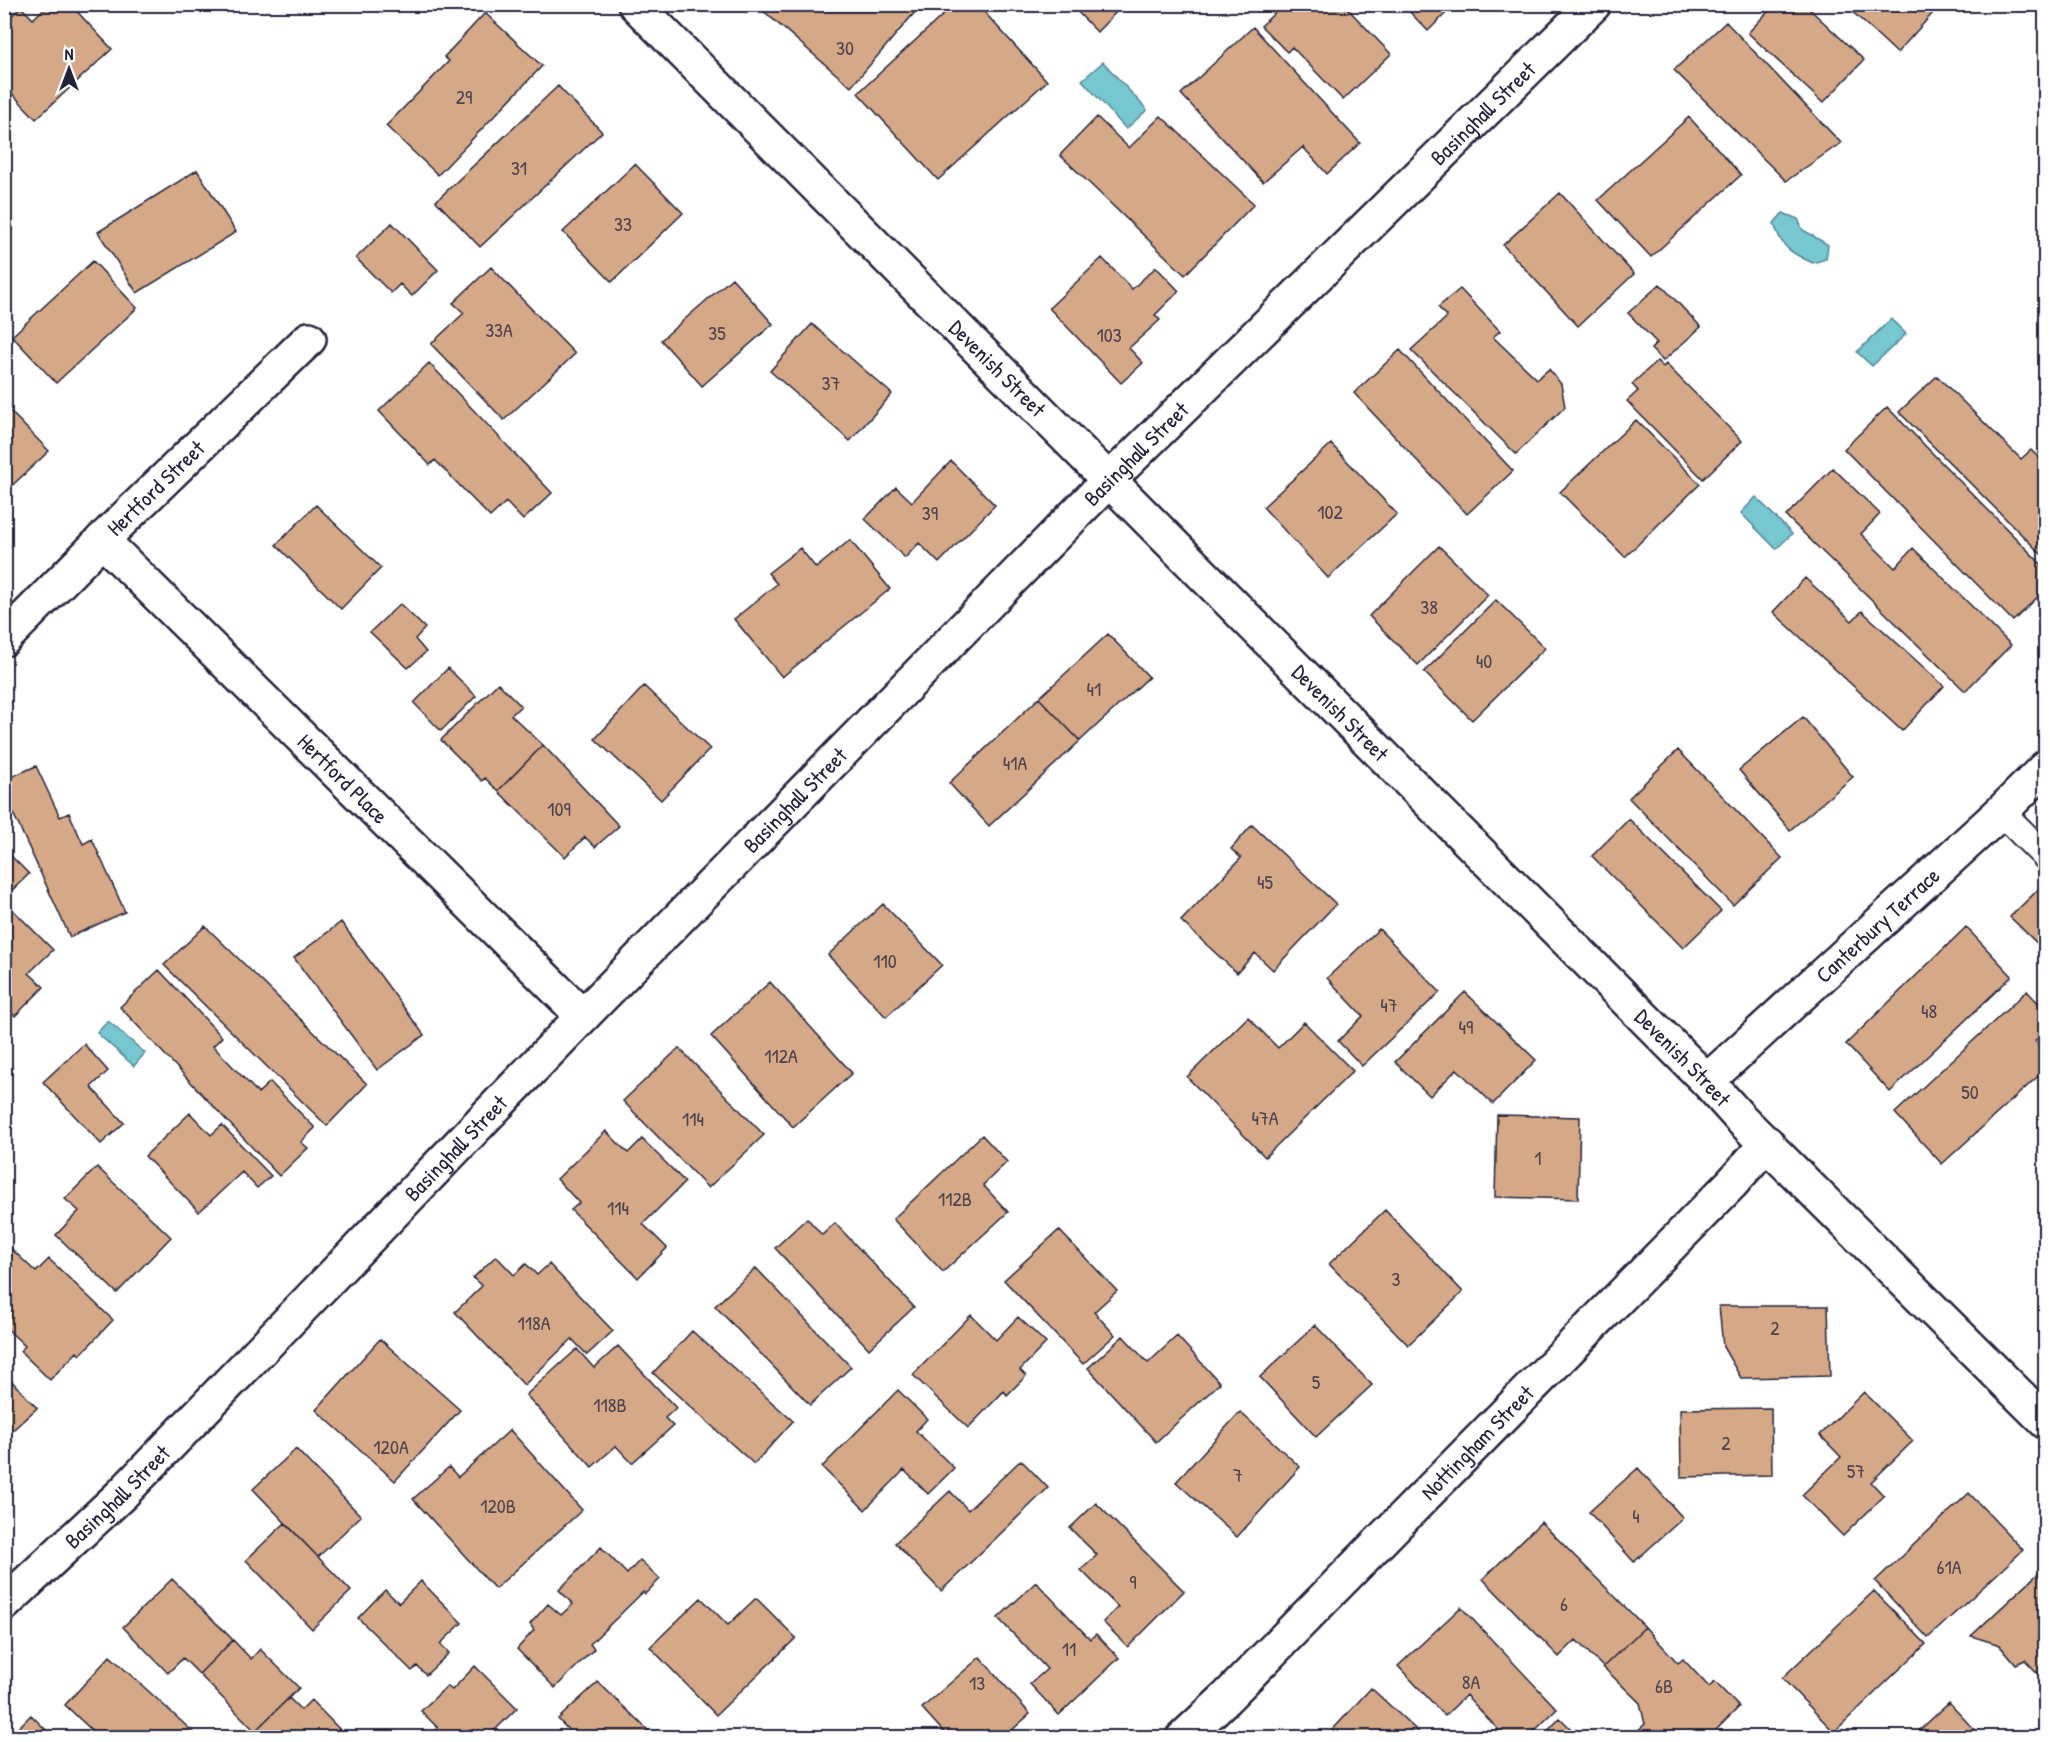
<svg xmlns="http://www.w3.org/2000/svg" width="2050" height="1742" font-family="'Patrick Hand',sans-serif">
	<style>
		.water { fill: #76c7cf; stroke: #548594; stroke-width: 1.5 }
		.building { fill: #d5a887; stroke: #22223b; stroke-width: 1.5 }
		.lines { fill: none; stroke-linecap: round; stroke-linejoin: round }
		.lane-casing { stroke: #22223b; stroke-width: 30 }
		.street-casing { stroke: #22223b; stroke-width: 38 }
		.lane { stroke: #fff; stroke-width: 26 }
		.street { stroke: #fff; stroke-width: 33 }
		.labels { text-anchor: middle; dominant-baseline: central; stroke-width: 6; stroke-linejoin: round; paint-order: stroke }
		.number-label { font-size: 20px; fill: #4f444e }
		.street-label { font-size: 22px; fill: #22223b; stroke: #fff }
	</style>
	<rect width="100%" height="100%" fill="#fff"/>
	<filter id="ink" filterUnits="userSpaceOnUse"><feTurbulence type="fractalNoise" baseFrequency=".0167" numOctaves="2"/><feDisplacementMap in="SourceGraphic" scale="12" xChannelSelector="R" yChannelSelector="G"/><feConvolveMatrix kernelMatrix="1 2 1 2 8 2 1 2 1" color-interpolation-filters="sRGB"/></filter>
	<g filter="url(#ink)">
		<!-- water -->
		<path class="water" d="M1103,62L1147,110L1126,129L1082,80Z
			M1783,213L1798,219L1803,230L1828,245L1826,259L1813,263C1791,253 1781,248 1774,223Z
			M1891,319L1906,334L1872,366L1857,352Z
			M1756,497L1792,534L1776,549L1741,513Z
			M108,1021L145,1053L134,1066L97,1033Z"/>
		<!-- building -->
		<path class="building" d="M49,4H70L112,49L36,119L4,85V23L21,7L33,19Z
			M761,4H922L851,87L759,7Z
			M955,4H977L1047,81L938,180L858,93Z
			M1070,4H1124L1097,32Z
			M1284,4H1343L1391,54L1343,100L1292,47L1287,52L1261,26Z
			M1402,4H1455L1428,31Z
			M1775,4H1804L1864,60L1823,103L1748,33Z
			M1844,4H1941L1897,53Z
			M485,13L542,66L438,175L386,126L449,61L444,57Z
			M1726,22L1841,143L1786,181L1674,70Z
			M1253,27L1360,143L1327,174L1303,147L1263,182L1181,94Z
			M558,86L602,132L480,247L436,201Z
			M1161,116L1254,204L1185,275L1060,155L1097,117L1129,148Z
			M1689,117L1741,175L1651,257L1598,200Z
			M635,164L683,213L612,282L563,232Z
			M197,170L236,232L137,293L98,232Z
			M1560,193L1634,274L1578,326L1503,245Z
			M392,223L438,270L412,296L400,284L391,293L356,258Z
			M1102,258L1132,289L1156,267L1179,291L1155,315L1160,320L1129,348L1143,363L1121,383L1049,308Z
			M93,261L137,308L56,383L12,336Z
			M491,267L575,354L504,420L431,344L464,313L453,303Z
			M732,278L773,324L702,386L661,340Z
			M1660,284L1701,327L1663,361L1651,349L1657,343L1628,313Z
			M1460,289L1500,331L1493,337L1537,379L1549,369L1561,384L1565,407L1516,454L1411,350L1447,317L1438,307Z
			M812,324L892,394L850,441L770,371Z
			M1400,350L1513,471L1467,514L1354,393Z
			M1657,361L1663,367L1666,364L1742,441L1703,479L1627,401L1638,391L1632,384Z
			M429,363L552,493L523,520L506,502L490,517L435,460L430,465L379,411Z
			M1937,376L2021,459L2031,450L2046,465V559L1899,412Z
			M4,405L49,451L4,493Z
			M1887,407L2046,569V589L2013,621L1844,449Z
			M1636,420L1700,484L1625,557L1560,492Z
			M1331,444L1397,514L1328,578L1263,507Z
			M951,461L995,505L939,563L919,543L905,558L865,519L896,487L912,502Z
			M1833,468L1880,514L1861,534L1895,568L1913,548L2011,645L1965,691L1786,516Z
			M316,505L381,568L341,609L276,545Z
			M850,540L890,589L782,677L734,619L777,584L768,573L800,548L816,568Z
			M1439,546L1488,595L1418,665L1369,616Z
			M1805,578L1852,621L1862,611L1944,686L1902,731L1773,612Z
			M1496,600L1545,648L1472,720L1424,672Z
			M400,604L425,628L415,639L426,652L408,668L370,632Z
			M1108,634L1149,677L1080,741L1039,698Z
			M448,668L476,696L441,731L414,703Z
			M498,683L521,706L511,715L543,745L498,791L485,778L482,781L441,740Z
			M644,686L710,749L661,800L595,739Z
			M1039,698L1080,741L989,826L949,783Z
			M1803,717L1853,777L1790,830L1739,770Z
			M543,745L619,826L595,847L585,837L565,857L498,791Z
			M1678,750L1782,858L1733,905L1629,798Z
			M36,766L60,817L69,813L83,844L92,839L125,912L70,937L4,793V780Z
			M1629,819L1721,911L1683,948L1592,856Z
			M1252,825L1336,904L1273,970L1255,953L1237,973L1181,921L1241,858L1231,849Z
			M4,849L29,874L4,898Z
			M2046,882V952L2010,917Z
			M4,901L53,950L29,973L44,987L15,1016L4,1005Z
			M883,904L942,965L886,1017L828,955Z
			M341,922L424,1035L377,1070L294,958Z
			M205,926L367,1084L327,1126L164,965Z
			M1966,927L2012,976L1890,1092L1846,1044Z
			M1379,929L1440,992L1362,1066L1338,1041L1363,1016L1327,978Z
			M159,970L222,1037L213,1046L258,1093L270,1082L315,1128L301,1142L308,1148L279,1176L120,1007Z
			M770,982L852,1073L793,1127L711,1036Z
			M2027,991L2046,1011V1030L2035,1041L2046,1053V1069L1942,1164L1895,1113Z
			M1465,992L1536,1060L1493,1104L1457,1069L1430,1096L1395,1062Z
			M1248,1017L1278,1048L1304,1022L1353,1071L1265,1157L1187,1077Z
			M84,1044L108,1071L91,1087L124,1123L101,1144L43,1082Z
			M679,1048L764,1135L708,1188L623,1101Z
			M190,1113L211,1135L222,1125L271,1176L257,1188L242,1172L199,1212L145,1156Z
			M1497,1115L1580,1117L1578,1199L1495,1197Z
			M606,1131L628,1153L642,1139L685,1182L643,1224L667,1248L638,1278L571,1210L579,1203L557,1179Z
			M982,1135L1007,1162L983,1185L1008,1212L943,1272L893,1219Z
			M97,1167L171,1237L117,1293L56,1235L79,1211L65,1199Z
			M1385,1210L1463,1292L1408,1345L1329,1264Z
			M807,1218L822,1235L835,1223L914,1307L869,1349L775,1248Z
			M1059,1230L1117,1291L1094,1312L1115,1335L1083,1364L1004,1280Z
			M2046,1232V1244L2039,1238Z
			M4,1242L36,1272L49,1259L113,1320L80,1355L77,1352L50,1380L20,1351L25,1346L4,1326Z
			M496,1256L514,1275L526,1264L537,1275L549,1264L613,1331L587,1355L572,1339L524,1385L455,1312L482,1286L473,1278Z
			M756,1268L851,1367L810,1405L715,1306Z
			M1719,1306H1828L1830,1376L1741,1378L1723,1347Z
			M971,1315L996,1340L1018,1317L1046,1343L1020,1370L1026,1376L1007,1395L1004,1391L968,1428L913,1375Z
			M1315,1325L1372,1385L1316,1437L1260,1377Z
			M692,1331L793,1421L754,1464L653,1373Z
			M1123,1336L1148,1363L1177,1336L1220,1383L1156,1442L1088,1368Z
			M380,1339L460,1410L395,1481L316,1410Z
			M618,1346L676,1408L665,1418L673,1426L632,1463L616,1446L592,1467L526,1395L577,1349L594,1368Z
			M4,1373L37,1408L4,1438Z
			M898,1390L927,1419L916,1431L954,1468L928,1494L904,1470L865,1510L822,1467Z
			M1864,1392L1913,1441L1871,1482L1884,1496L1843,1536L1802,1495L1841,1457L1820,1435Z
			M1771,1408L1772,1475L1681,1477L1680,1409Z
			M1240,1412L1300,1467L1237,1537L1176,1482Z
			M510,1430L582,1510L495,1589L413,1499L449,1467L458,1477Z
			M296,1449L361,1516L318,1557L253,1489Z
			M1021,1460L1048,1488L941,1591L895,1543L950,1491L968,1510Z
			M1638,1468L1683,1518L1634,1562L1589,1512Z
			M1969,1493L2023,1550L1928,1638L1875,1581Z
			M1096,1503L1184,1591L1128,1647L1103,1622L1118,1607L1081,1570L1097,1555L1070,1528Z
			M1541,1522L1645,1627L1603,1667L1576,1640L1559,1657L1483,1579Z
			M285,1523L351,1591L312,1629L246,1560Z
			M601,1547L627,1574L640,1560L660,1579L645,1594L643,1592L590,1644L594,1649L555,1688L517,1649L534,1630L530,1624L548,1604L561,1615L573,1604L559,1590Z
			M2043,1569L2046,1571V1682L2025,1660L2016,1664L2000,1645L1971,1636Z
			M172,1579L233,1640L199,1674L183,1658L168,1673L123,1627Z
			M421,1581L462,1623L440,1644L449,1653L426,1675L417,1666L412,1671L358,1618L385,1590L399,1603Z
			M1036,1582L1090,1639L1096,1634L1119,1658L1059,1715L1030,1684L1047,1669L998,1618Z
			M1874,1591L1926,1644L1834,1732L1782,1678Z
			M701,1598L728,1625L756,1598L796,1638L716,1715L650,1647Z
			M1461,1607L1557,1709L1527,1738H1506L1466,1695L1445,1716L1398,1666Z
			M1645,1627L1678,1663L1683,1659L1709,1687L1715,1682L1739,1707L1708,1738H1630L1645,1724L1640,1703L1603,1667Z
			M233,1640L251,1659L260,1649L299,1688L255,1731L199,1674Z
			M110,1656L193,1732L188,1738H100L65,1705Z
			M980,1657L1030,1714L1003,1738H949L922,1708Z
			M475,1666L517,1708L487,1738H429L438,1728L421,1711L447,1686L452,1690Z
			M598,1682L651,1733L647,1738H576L558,1719Z
			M1371,1688L1425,1738H1325Z
			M289,1698L301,1710L311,1700L348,1738H262L255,1731Z
			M1949,1703L1982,1738H1911Z
			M31,1715L54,1738H8Z
			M1560,1718L1580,1738H1541Z"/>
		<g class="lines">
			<!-- lane casing -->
			<g class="lane-casing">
				<path id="lane" d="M2001,812L2046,857"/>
			</g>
			<!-- street casing -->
			<g class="street-casing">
				<g id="street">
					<path id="s1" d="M635,4L1707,1081L1740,1118L2046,1422"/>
					<path id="s2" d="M102,540L583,1016"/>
					<path id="s3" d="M4,639L102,540L309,339"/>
					<path id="s4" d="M1707,1081L2001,812L2046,767"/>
					<path id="s5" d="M4,1604L122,1494L583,1016L1109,480L1594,4"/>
					<path id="s6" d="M1183,1738L1226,1698L1732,1183L1767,1143"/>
				</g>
			</g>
			<!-- lane -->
			<use href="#lane" class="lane"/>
			<!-- street -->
			<use href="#street" class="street"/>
		</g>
	</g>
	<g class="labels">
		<!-- number labels -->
		<g class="number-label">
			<text x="845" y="47">30</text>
			<text x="464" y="96">29</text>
			<text x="519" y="167">31</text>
			<text x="623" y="223">33</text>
			<text x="499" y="329">33A</text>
			<text x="717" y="332">35</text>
			<text x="1109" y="334">103</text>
			<text x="831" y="382">37</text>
			<text x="1330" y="511">102</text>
			<text x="930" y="512">39</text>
			<text x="1429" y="606">38</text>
			<text x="1484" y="660">40</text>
			<text x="1094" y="688">41</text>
			<text x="1015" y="762">41A</text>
			<text x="559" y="808">109</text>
			<text x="1265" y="881">45</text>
			<text x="885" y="960">110</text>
			<text x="1389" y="1004">47</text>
			<text x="1929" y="1010">48</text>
			<text x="1466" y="1026">49</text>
			<text x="781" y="1055">112A</text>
			<text x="1970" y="1091">50</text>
			<text x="1265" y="1117">47A</text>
			<text x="693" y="1118">114</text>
			<text x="1538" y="1157">1</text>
			<text x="955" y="1198">112B</text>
			<text x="618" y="1207">114</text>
			<text x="1396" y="1278">3</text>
			<text x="534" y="1322">118A</text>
			<text x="1775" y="1327">2</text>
			<text x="1316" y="1381">5</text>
			<text x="610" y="1404">118B</text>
			<text x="1726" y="1442">2</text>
			<text x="391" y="1446">120A</text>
			<text x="1856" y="1470">57</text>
			<text x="1238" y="1474">7</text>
			<text x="498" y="1505">120B</text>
			<text x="1636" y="1515">4</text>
			<text x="1949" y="1566">61A</text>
			<text x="1133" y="1581">9</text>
			<text x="1564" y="1603">6</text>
			<text x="1069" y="1648">11</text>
			<text x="1471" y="1681">8A</text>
			<text x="977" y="1682">13</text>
			<text x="1664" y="1685">6B</text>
		</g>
		<!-- street labels -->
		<g class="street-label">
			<text stroke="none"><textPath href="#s5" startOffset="2100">Basinghall Street</textPath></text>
			<text stroke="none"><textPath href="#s1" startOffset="514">Devenish Street</textPath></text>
			<text stroke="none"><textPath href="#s5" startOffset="1614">Basinghall Street</textPath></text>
			<text stroke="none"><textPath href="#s3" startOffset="214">Hertford Street</textPath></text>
			<text stroke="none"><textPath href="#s1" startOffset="1000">Devenish Street</textPath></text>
			<text stroke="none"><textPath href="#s2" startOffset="339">Hertford Place</textPath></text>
			<text stroke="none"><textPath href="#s5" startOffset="1128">Basinghall Street</textPath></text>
			<text stroke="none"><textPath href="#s4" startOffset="231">Canterbury Terrace</textPath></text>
			<text stroke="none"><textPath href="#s1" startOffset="1486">Devenish Street</textPath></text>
			<text stroke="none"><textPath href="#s5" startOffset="642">Basinghall Street</textPath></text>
			<text stroke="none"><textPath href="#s6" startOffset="417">Nottingham Street</textPath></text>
			<text stroke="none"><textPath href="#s5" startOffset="156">Basinghall Street</textPath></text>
		</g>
	</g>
	<!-- margin -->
	<rect width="2050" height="1742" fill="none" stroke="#fff" stroke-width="24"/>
	<rect x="12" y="12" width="2026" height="1718" fill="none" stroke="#22223b" stroke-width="2" filter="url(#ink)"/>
	<!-- north arrow -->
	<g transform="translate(69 69)" stroke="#ffffff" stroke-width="4.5" paint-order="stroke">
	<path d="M0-4.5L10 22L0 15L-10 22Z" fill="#22223b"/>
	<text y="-9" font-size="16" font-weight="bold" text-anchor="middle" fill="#22223b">N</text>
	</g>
</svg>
